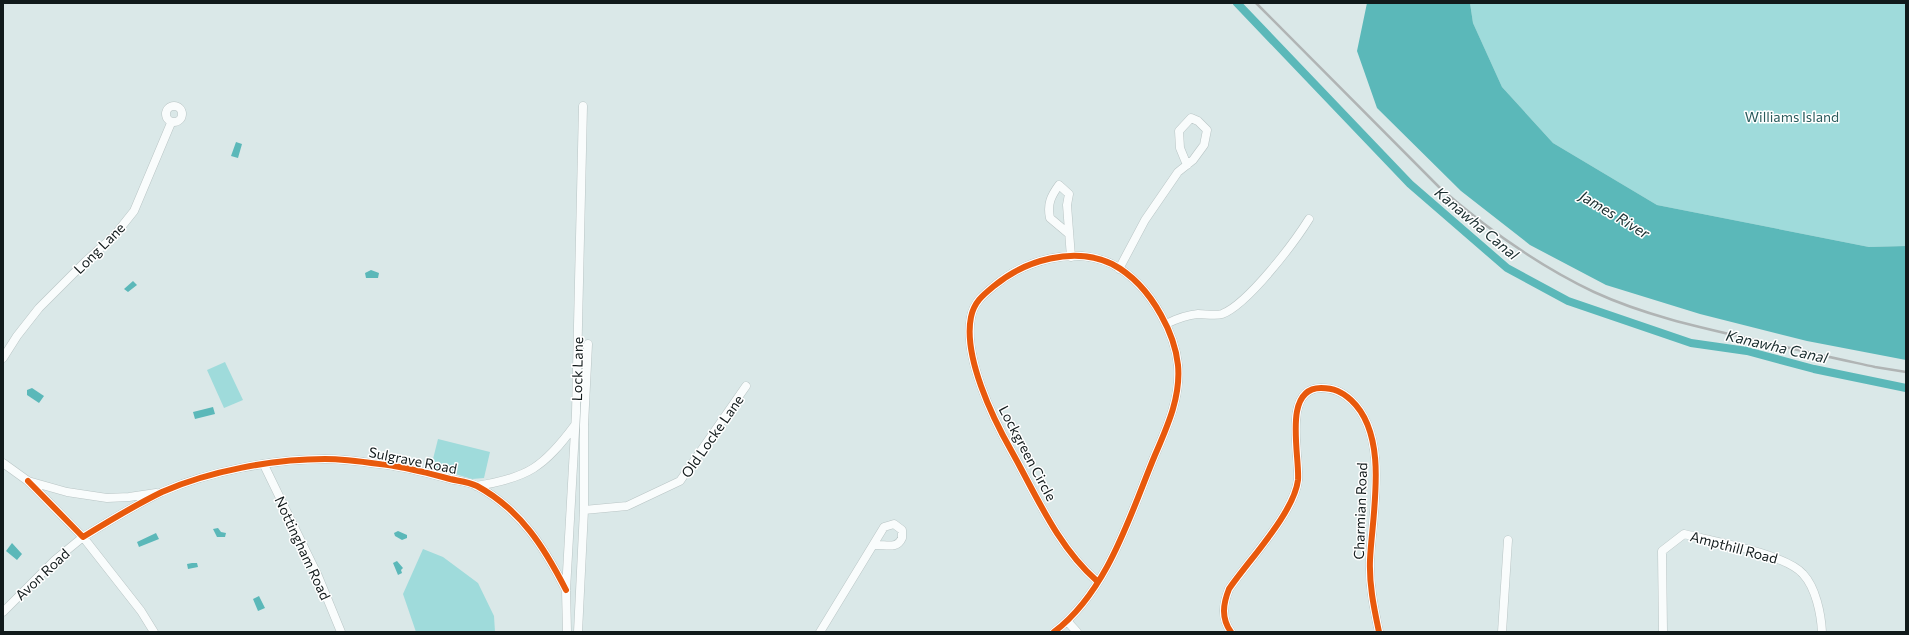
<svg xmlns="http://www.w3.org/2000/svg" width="1909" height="635" font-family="Commissioner,sans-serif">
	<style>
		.green { fill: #9fdbdb }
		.water { fill: #5bb8b9 }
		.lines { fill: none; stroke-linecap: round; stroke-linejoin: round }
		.canal { stroke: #5bb8b9; stroke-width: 8 }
		.street-casing { stroke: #b9c5c5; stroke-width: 9 }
		.street { stroke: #f9fcfc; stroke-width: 8 }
		.rail { stroke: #b0b4b4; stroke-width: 2.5 }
		.cycleway-casing { stroke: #fff; stroke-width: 8 }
		.cycleway { stroke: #e8590c; stroke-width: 6 }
		.labels { text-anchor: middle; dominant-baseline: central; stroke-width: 3; stroke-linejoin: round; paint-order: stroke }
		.park-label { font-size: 14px; fill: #2a5b5c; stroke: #fff }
		.street-label { font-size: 14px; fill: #111a1b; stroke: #fff }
		.water-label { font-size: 15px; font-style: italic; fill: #1a2e2f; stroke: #fff }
	</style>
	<rect width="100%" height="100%" fill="#dae8e8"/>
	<!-- green -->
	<path class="green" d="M1470,3H1906V246L1869,247L1657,205L1553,143L1502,87L1473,23Z
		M225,362L243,400L224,408L207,370Z
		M438,439L490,452L484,478L472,479L431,467Z
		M423,549L443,557L478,583L494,616L495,632H416L403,594Z"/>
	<!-- water -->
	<path class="water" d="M1367,3H1470L1473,23L1502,87L1553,143L1657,205L1869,247L1906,246V360L1807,341L1700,314L1606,285L1530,245L1461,191L1377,108L1357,51Z
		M236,142L242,144L238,158L231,156Z
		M371,270L379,273L378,278H366L365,273Z
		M133,281L137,285L128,292L124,289Z
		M32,388L44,396L39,403L27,395V390Z
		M213,407L215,414L195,419L193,412Z
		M218,528L221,532L226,533L225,537H217L213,529Z
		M398,531L407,535V538L402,540L395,536L394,533Z
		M156,533L159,539L139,547L137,542Z
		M12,543L22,554L17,560L6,551Z
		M397,561L403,568L401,570L402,573L398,575L393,563Z
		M192,563H197L198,567L188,569L187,564Z
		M259,596L265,608L258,611L253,599Z"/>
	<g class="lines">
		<!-- canal -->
		<path class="canal" d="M1237,3L1410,184L1507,268L1568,301L1691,343L1747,351L1814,369L1906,388"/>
		<!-- street casing -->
		<g class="street-casing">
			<path id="street" d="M166 114a8 8 0 1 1 16 0a8 8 0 1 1-16 0Z
				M1069,234L1050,218C1047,204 1051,196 1059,185L1069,194L1067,205L1071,257
				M1119,269L1145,220L1178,172L1193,160L1204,145L1207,130L1198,121L1191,118L1179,131L1180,148L1187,165
				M1166,324C1176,319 1186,315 1198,314C1205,314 1216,316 1222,314C1248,304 1294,243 1309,219
				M3,358L17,336L39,308L86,261L114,236L134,211L171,123
				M3,463L28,481L67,492L107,498L129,497L156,493
				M264,465L318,576L341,632
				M28,481L83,537C109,521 135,505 162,492C209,471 274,459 325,459C348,459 371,463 394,466C413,469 432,474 450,479C459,481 469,482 477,486C521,510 544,547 566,590
				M476,486C528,478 544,467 575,425
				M584,510L627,506L680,481L746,386
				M3,612L55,560L83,537L141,611L154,632
				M1068,622L1077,632
				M567,632L566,590L576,413L583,106
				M578,632L584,510V425L588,344
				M820,632L884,527L894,524L902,530V538C897,550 885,544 874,545
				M1054,632C1108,591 1130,515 1155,455C1167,427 1181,397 1178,365C1176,346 1170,331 1161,315C1150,295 1133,275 1112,264C1074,246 1025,260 994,286C983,295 974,302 971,317C963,356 992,417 1012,452C1037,497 1058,547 1097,581
				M1231,632C1221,618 1223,604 1229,589C1248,561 1294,513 1298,480C1300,456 1282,388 1321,388C1334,388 1342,392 1351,400C1390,436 1372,514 1370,560C1369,585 1374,608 1379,632
				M1502,632L1508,540
				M1663,632L1662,551L1684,534C1712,541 1786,554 1803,574C1816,588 1821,614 1822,632"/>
		</g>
		<!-- street -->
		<use href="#street" class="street"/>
		<!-- rail -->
		<path class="rail" d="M1256,3L1439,187C1487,229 1537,265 1594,292C1644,315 1698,327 1751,339C1792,349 1834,358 1875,367L1906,372"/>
		<!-- cycleway casing -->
		<g class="cycleway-casing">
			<path id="cycleway" d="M28,481L83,537C109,521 135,505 162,492C209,471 274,459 325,459C348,459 371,463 394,466C413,469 432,474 450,479C459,481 469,482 477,486C521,510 544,547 566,590
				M1054,632C1108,591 1130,515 1155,455C1167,427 1181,397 1178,365C1176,346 1170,331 1161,315C1150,295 1133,275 1112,264C1074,246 1025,260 994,286C983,295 974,302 971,317C963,356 992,417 1012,452C1037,497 1058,547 1097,581
				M1231,632C1221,618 1223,604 1229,589C1248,561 1294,513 1298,480C1300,456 1282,388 1321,388C1334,388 1342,392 1351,400C1390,436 1372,514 1370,560C1369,585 1374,608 1379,632"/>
		</g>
		<!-- cycleway -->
		<use href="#cycleway" class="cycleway"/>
	</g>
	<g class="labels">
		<!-- park labels -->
		<g class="park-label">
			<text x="1792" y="116">Williams Island</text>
		</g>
		<!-- street labels -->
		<g class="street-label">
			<text transform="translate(99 248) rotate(-45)">Long Lane</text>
			<text transform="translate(577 369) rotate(-89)">Lock Lane</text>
			<text transform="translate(712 436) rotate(-55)">Old Locke Lane</text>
			<text transform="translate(1028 453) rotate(62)">Lockgreen Circle</text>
			<text transform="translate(413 460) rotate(11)">Sulgrave Road</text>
			<text transform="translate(1360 511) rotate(-88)">Charmian Road</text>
			<text transform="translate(1734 547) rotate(15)">Ampthill Road</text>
			<text transform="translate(303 548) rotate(65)">Nottingham Road</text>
			<text transform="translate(42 574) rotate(-43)">Avon Road</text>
		</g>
		<!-- water labels -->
		<g class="water-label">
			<text transform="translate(1615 214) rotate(31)">James River</text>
			<text transform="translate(1477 223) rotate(40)">Kanawha Canal</text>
			<text transform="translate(1777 346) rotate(13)">Kanawha Canal</text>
		</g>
	</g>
	<!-- border -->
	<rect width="1909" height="635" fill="none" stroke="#111a1b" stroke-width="8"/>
</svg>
